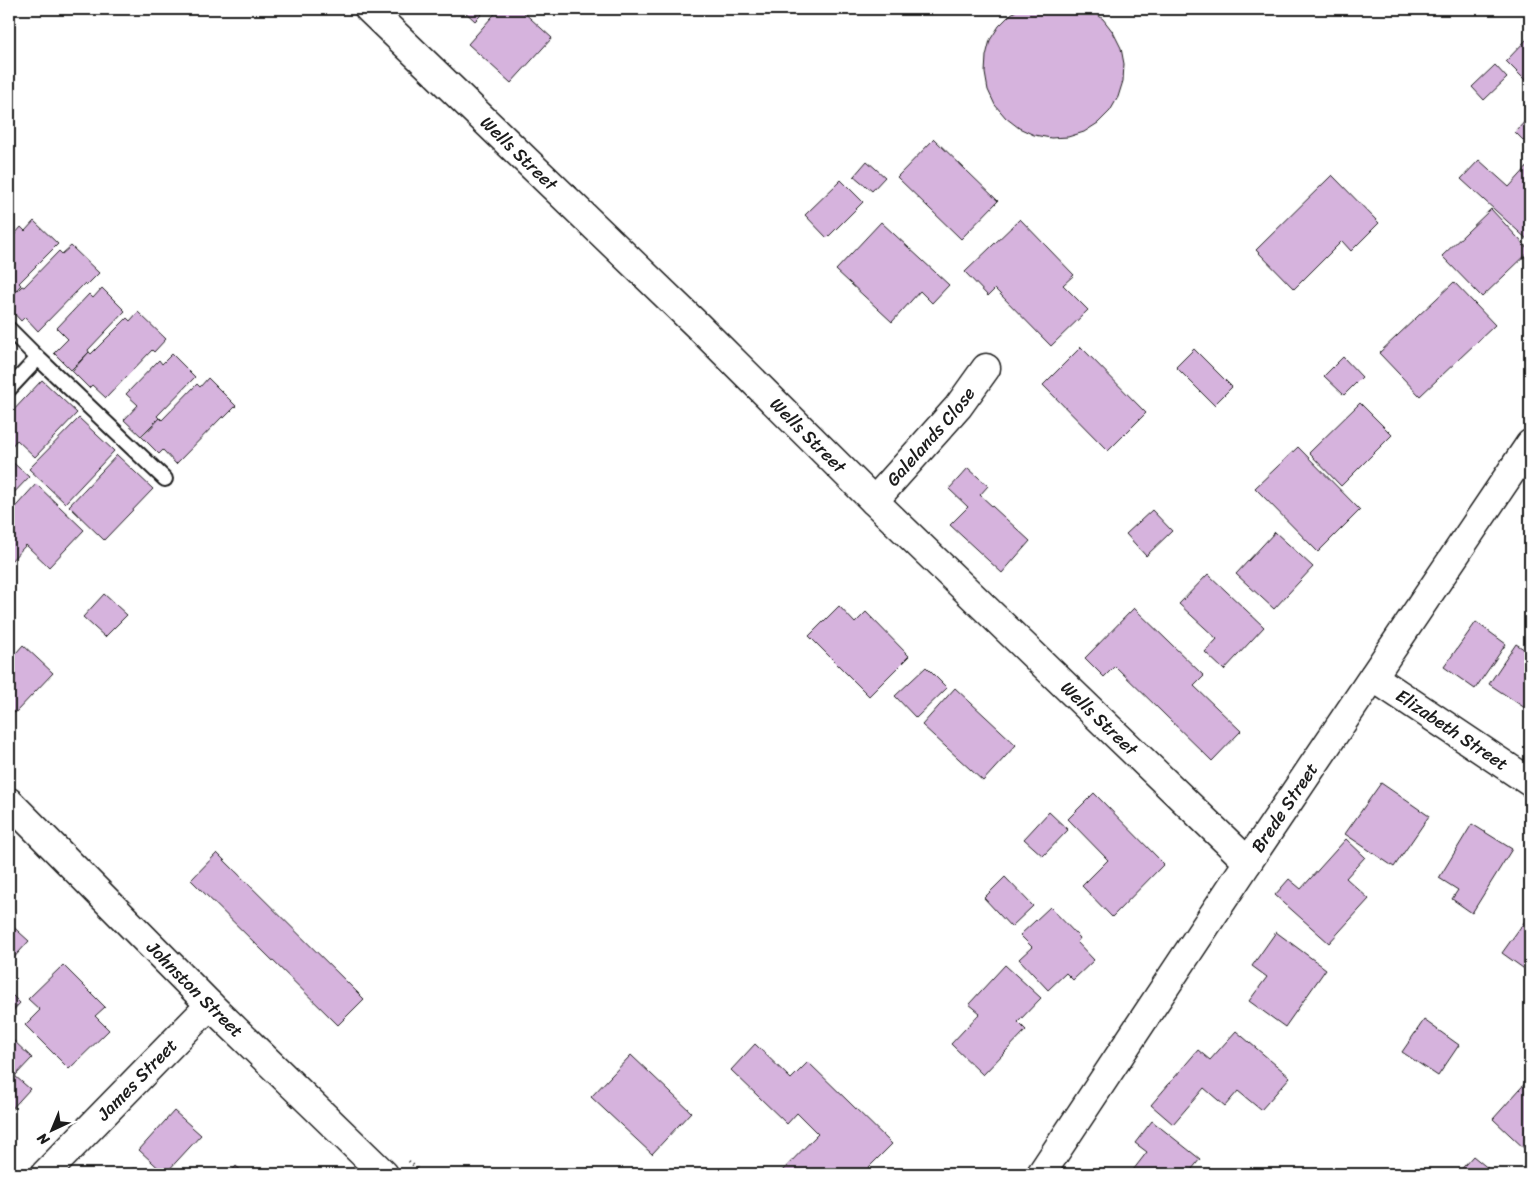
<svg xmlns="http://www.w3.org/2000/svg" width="1539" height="1183" font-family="Sriracha,sans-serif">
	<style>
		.building { fill: #d6b3dd; stroke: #1c1c1c }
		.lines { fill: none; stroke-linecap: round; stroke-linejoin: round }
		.lane-casing { stroke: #1c1c1c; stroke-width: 18 }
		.street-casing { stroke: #1c1c1c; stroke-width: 31 }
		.secondary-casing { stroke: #1c1c1c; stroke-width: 31 }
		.path { stroke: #1c1c1c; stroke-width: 3; stroke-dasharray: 1 4; stroke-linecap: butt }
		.lane { stroke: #fff; stroke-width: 14 }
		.street { stroke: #fff; stroke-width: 28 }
		.secondary { stroke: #fff; stroke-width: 28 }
		.labels { text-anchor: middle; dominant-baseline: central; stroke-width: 4; stroke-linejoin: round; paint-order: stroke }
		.street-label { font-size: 18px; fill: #1c1c1c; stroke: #fff }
	</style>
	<rect width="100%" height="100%" fill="#fff"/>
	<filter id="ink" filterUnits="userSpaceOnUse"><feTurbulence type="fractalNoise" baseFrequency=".02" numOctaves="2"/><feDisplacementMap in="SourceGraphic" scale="10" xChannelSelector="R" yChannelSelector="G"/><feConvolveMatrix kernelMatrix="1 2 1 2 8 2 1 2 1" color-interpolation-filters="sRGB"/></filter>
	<g filter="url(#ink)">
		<!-- building -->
		<path class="building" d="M462,9H487L475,21Z
			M499,9H520L552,38L511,83L468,44Z
			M1019,9H1090L1103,19L1113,32L1121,48L1124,64L1123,81L1118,97L1110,111L1098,123L1084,132L1068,137L1051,138L1034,135L1019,128L1006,118L995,105L988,90L985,73L986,56L990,40L999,26L1011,14Z
			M1527,39L1530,43V85L1506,61Z
			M1495,65L1507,78L1484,100L1472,87Z
			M1530,116V147L1515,132Z
			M934,139L998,201L961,239L897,177Z
			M1479,160L1509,187L1530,164V242L1461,179Z
			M867,161L885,177L872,191L854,176Z
			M1332,175L1379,223L1351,251L1342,241L1294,289L1256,250Z
			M841,180L863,202L827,238L805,215Z
			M1491,209L1530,251L1482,297L1442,256Z
			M1020,219L1074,275L1063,285L1088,310L1051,346L995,289L988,296L965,272Z
			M34,221L58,244L19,283L21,285L9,298V241L21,227L25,231Z
			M881,222L949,285L932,303L920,291L892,322L836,270Z
			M71,246L99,273L87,285L85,283L38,331L25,317L21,321L9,308V299L22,286L24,287L59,251L62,254Z
			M1454,282L1495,325L1420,396L1379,353Z
			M102,288L125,311L88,350L89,352L71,370L54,353L68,339L57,328L89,294L93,298Z
			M138,312L166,339L154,352L152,350L106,398L92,385L89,388L72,371L89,352L91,354L127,318L130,321Z
			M1081,347L1146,413L1108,451L1043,385Z
			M1194,349L1232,387L1214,405L1176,367Z
			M172,354L195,377L157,416L159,418L141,436L124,420L138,405L126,394L159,360L162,364Z
			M1343,357L1362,377L1344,395L1324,376Z
			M208,378L236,406L224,418L223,416L176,464L163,450L159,454L142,437L160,418L162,420L197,384L200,387Z
			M42,380L77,413L35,457L17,440L9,449V415Z
			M1360,403L1392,435L1341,486L1309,453Z
			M79,418L114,451L65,503L29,469Z
			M1298,447L1360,510L1318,552L1255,488Z
			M117,455L153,489L104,540L69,506Z
			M9,459L29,477L9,498Z
			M968,468L988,486L980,495L1030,541L1002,573L950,525L968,507L949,489Z
			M36,484L84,530L49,567L26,545L9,563V514Z
			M1152,510L1172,531L1146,556L1126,534Z
			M1275,532L1313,567L1274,609L1236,574Z
			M1208,574L1264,627L1224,670L1205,652L1217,639L1179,604Z
			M104,594L127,615L105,637L83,617Z
			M839,606L855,623L866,612L909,656L869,696L809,636Z
			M1134,608L1204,676L1194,686L1241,731L1212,761L1115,666L1104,677L1085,658Z
			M1476,622L1506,644L1475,689L1444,667Z
			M1516,644L1530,653V706L1528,710L1489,684Z
			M23,645L53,673L15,713L9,708V661Z
			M926,667L947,688L916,718L895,696Z
			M955,688L1016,745L983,781L922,725Z
			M1381,783L1429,816L1394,867L1345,834Z
			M1094,793L1164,864L1112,917L1082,886L1108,860L1068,819Z
			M1049,812L1068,830L1043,856L1024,839Z
			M1472,824L1512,849L1472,913L1452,899L1458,890L1439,878Z
			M1346,839L1365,857L1346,878L1369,899L1329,943L1275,895L1289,879L1301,889Z
			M217,853L364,999L338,1025L191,880Z
			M1005,877L1033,906L1011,927L984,898Z
			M1050,907L1080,938L1077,942L1094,960L1073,980L1066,973L1048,990L1019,959L1032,947L1020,935Z
			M1530,914V973L1502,953Z
			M9,923L29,941L9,963Z
			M1276,932L1326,969L1285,1027L1249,1001L1267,977L1252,966Z
			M63,965L105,1007L95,1016L109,1030L69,1069L25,1025L40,1010L28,999Z
			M1005,965L1041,998L1018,1022L1026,1030L983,1075L951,1044L980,1013L969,1004Z
			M9,992L20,1003L9,1015Z
			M1424,1020L1459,1045L1438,1076L1402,1052Z
			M1236,1031L1290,1077L1261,1110L1238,1091L1225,1106L1204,1088L1173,1124L1151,1105L1198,1050L1210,1060Z
			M12,1039L32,1058L15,1076L30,1089L9,1112V1043Z
			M755,1044L791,1079L808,1062L892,1144L862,1174H779L818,1134L797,1113L787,1124L731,1070Z
			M631,1055L691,1112L652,1154L591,1097Z
			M1529,1079L1530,1147L1527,1151L1493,1119Z
			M174,1111L201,1135L165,1174L139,1150Z
			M1152,1121L1200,1159L1188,1174H1130L1147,1152L1135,1143Z
			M1473,1156L1495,1174H1457Z
			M236,1166L245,1174H229Z
			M134,1168L141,1174H129Z"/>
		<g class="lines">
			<!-- lane casing -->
			<g class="lane-casing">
				<path id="lane" d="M9,329L38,358L9,389
					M38,358L165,479"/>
			</g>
			<!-- street casing -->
			<g class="street-casing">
				<g id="street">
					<path id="s1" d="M369,9L697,325L874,501L1248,862"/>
					<path id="s2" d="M874,501L958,407L986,368"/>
					<path id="s3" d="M1373,677L1530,782"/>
					<path id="s4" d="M45,1174L210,1005"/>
					<path id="s5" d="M1041,1174L1248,862L1530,444"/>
				</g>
			</g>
			<!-- secondary casing -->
			<g class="secondary-casing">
				<g id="secondary">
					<path id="s6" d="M9,802L210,1005L384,1174"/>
				</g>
			</g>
			<!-- path -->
			<path class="path" d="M9,769L16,775
				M409,1161L422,1174"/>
			<!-- lane -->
			<use href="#lane" class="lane"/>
			<!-- street -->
			<use href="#street" class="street"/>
			<!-- secondary -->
			<use href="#secondary" class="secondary"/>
		</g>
	</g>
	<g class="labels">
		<!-- street labels -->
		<g class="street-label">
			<text stroke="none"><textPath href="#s1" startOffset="208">Wells Street</textPath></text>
			<text stroke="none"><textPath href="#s2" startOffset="86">Galelands Close</textPath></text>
			<text stroke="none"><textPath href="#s1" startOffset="612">Wells Street</textPath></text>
			<text stroke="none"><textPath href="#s1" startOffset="1018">Wells Street</textPath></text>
			<text stroke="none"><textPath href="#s3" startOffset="95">Elizabeth Street</textPath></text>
			<text stroke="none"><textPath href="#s5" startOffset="440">Brede Street</textPath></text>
			<text stroke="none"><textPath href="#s6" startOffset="264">Johnston Street</textPath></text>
			<text stroke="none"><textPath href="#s4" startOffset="132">James Street</textPath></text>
		</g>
	</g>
	<!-- margin -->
	<rect width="1539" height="1183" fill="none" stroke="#fff" stroke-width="30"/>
	<rect x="15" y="15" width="1509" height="1153" fill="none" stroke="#1c1c1c" stroke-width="2" filter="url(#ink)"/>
	<!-- north arrow -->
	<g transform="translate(52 1130) rotate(224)" stroke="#ffffff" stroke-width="4" paint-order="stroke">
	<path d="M0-4L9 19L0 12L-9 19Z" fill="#1c1c1c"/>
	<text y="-8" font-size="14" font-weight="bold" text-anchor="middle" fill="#1c1c1c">N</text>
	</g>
</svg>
